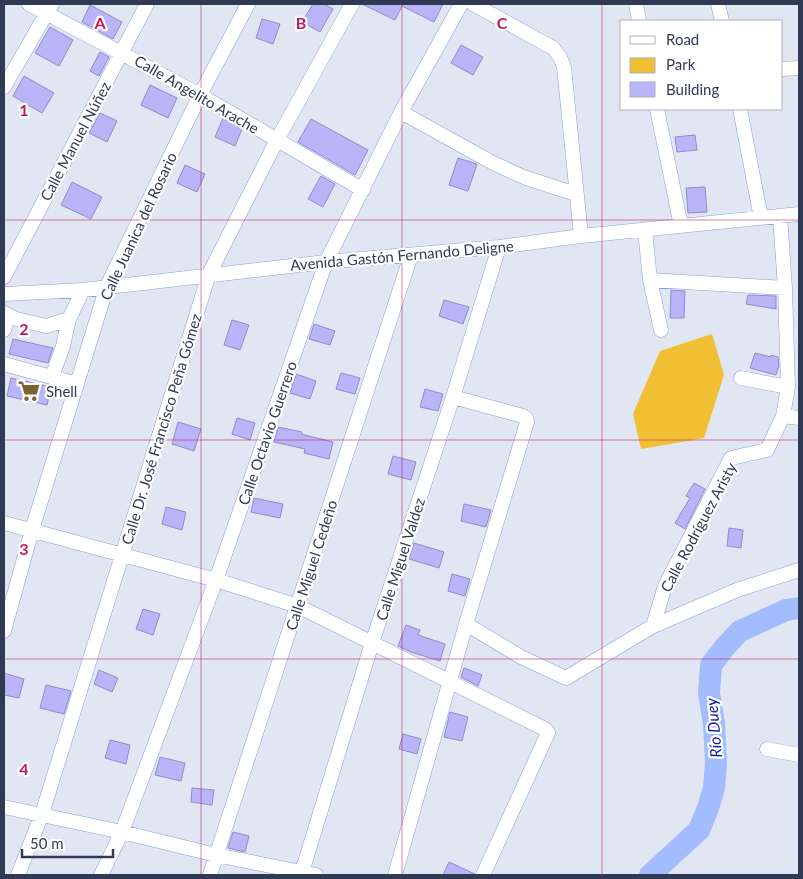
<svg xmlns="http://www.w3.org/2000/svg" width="803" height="879" font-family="Lato,sans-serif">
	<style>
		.green { fill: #f0bf33 }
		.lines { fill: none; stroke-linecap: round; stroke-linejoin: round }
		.river { stroke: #a3bcfd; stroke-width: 22 }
		.building { fill: #bab4f9; stroke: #918bca }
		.minor-casing { stroke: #889fdc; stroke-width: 15 }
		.minor { stroke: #fff; stroke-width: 14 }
		.grid { fill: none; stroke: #c2185b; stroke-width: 1; stroke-opacity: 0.55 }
		.labels { text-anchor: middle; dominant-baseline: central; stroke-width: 4.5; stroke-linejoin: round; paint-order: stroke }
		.street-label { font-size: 15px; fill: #303a53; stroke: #fff }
		.poi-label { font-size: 15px; fill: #303a53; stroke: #fff; text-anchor: start }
		.water-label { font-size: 16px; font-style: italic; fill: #15209a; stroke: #fff }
		.grid-label { font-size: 16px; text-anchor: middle; font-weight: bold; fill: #c2185b; stroke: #fff; stroke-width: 4.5; stroke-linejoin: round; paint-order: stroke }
	</style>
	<rect width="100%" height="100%" fill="#e1e6f3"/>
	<!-- green -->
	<path class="green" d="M712,334L724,375L704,438L641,449L633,414L660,351Z"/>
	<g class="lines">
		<!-- river -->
		<path class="river" d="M650,875L699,830L708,808L714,788L716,763L714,724L709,693L711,665L724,648L740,631L786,610L799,608"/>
	</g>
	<!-- building -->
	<path class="building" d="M313,4H324L333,9L320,32L302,22Z
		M362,4H443L434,22L402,6L395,20Z
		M90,5L122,22L113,39L82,22Z
		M262,19L280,24L273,44L256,38Z
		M50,27L73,40L59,66L35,53Z
		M461,45L483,57L473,75L451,63Z
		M100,52L109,57L99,76L90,71Z
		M24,76L54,93L42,113L13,96Z
		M150,85L177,98L168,118L141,105Z
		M100,113L117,121L107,142L89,133Z
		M223,118L242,129L235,146L215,137Z
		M311,119L368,150L355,175L298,142Z
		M695,135L697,150L677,152L675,137Z
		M458,158L477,164L468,191L449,185Z
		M185,165L205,174L197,192L177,183Z
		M321,176L335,184L323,207L308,199Z
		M72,182L102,197L91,219L61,205Z
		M705,187L707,212L688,213L686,188Z
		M671,290L685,291L684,318H670Z
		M748,295L776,296V309L746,304Z
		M444,300L469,307L463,324L439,316Z
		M232,320L249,325L240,350L224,345Z
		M314,324L335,331L330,345L309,339Z
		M13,339L53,348L48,363L9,354Z
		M755,353L771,357V355L778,357L779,366L776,375L750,368Z
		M341,373L360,378L355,394L336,389Z
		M296,374L316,381L310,399L290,393Z
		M11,378L51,387L47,405L7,396Z
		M425,389L443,394L438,411L420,407Z
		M237,418L255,423L250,440L232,434Z
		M178,422L201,429L194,451L172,444Z
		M278,427L302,432L301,434L333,442L329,459L304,453L305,449L274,442Z
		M393,456L416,462L411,480L388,474Z
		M694,483L705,489L685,529L675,523L690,498L686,496Z
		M254,498L283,504L280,518L251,512Z
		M464,504L491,510L486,527L461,521Z
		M166,507L186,512L182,530L162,524Z
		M729,528L743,530L741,548L727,546Z
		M414,543L444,552L439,568L409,559Z
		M452,574L470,579L465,596L448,591Z
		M143,609L160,614L153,635L136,629Z
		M406,625L420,630L418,635L445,644L440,661L411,652L398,646Z
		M464,668L482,675L478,686L461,677Z
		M99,670L118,678L112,692L94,684Z
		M4,673L24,679L19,698L4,695Z
		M46,685L71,691L64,714L40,708Z
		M450,712L468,717L462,741L444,737Z
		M403,734L421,739L417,754L399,749Z
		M110,740L130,745L126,764L105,758Z
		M160,757L185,763L181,781L155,775Z
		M192,788L214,790L212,805L191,802Z
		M233,832L249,836L245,852L228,848Z
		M449,862L475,874L474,875H443Z"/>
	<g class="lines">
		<!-- minor casing -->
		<g class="minor-casing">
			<path id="minor" d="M29,4L200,95L363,190
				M473,4L553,48L560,57L564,67L581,236
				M636,4L639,21
				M718,4L722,21
				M782,69L799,68
				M4,87L52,4
				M657,109L681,226
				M740,109L761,218
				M401,112L493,163L526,178L576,194
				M645,230L650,280L661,330
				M4,277L147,4
				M650,280L785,288
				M4,294L83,290L326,262L499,247L581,236L799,214
				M4,313L16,319L46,326L69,319L83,290
				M4,330L8,315
				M4,364L77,384
				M52,377L63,346L69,319
				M741,378L788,387
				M783,416L799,418
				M4,523L216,580L298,606L545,729L548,733L483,875
				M466,624L521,657L566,678L653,626L737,590L799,570
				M653,626L665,586L731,458L767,450L783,416L788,387L785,288L780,216
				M4,631L32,530L107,286L200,95L248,4
				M767,749L799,755
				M4,807L122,832L216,855L316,875
				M302,872L372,643L453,397L499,247
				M18,875L42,814L209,274L277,140L352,4
				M101,875L122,832L216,580L326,262L401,112L461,4
				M210,875L411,255
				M395,875L466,624L527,422L526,418L523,416L453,397"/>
		</g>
		<!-- minor -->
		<use href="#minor" class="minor"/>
	</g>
	<!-- grid -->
	<path class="grid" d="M201,4V875M402,4V875M602,4V875M4,220H799M4,440H799M4,659H799"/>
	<!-- icons -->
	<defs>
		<g id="supermarket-bare" transform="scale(1.725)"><path d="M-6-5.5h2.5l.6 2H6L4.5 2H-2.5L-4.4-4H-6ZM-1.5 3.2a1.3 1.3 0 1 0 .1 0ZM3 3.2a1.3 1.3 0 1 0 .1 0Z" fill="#786533" stroke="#fff" stroke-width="2.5" paint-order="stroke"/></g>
	</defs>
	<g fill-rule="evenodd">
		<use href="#supermarket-bare" x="29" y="391"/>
	</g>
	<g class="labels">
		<!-- street labels -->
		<g class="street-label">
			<text transform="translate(197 94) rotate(30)">Calle Angelito Arache</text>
			<text transform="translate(75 141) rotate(-62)">Calle Manuel Núñez</text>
			<text transform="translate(138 226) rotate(-65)">Calle Juanica del Rosario</text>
			<text transform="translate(402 255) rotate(-5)">Avenida Gastón Fernando Deligne</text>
			<text transform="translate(161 429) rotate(-73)">Calle Dr. José Francisco Peña Gómez</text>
			<text transform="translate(267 433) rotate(-71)">Calle Octavio Guerrero</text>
			<text transform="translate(698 527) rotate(-62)">Calle Rodríguez Aristy</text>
			<text transform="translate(400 559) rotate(-72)">Calle Miguel Valdez</text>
			<text transform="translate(311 565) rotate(-72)">Calle Miguel Cedeño</text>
		</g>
		<!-- poi labels -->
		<g class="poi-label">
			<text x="46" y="391">Shell</text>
		</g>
		<!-- water labels -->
		<g class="water-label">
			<text transform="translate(713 728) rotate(-95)">Río Duey</text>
		</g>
	</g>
	<g class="grid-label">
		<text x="100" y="29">A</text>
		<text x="301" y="29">B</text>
		<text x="502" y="29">C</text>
		<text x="24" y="116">1</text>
		<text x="24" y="335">2</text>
		<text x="24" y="555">3</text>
		<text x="24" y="775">4</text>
	</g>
	<!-- border -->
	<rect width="803" height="879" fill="none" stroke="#303a53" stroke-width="10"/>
	<!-- legend -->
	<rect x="620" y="20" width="162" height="90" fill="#ffffff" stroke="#acb0ba"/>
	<rect x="630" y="36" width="25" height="8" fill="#ffffff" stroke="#acb0ba"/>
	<text x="666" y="45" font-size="15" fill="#303a53">Road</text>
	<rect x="630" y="58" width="25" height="15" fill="#f0bf33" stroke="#acb0ba"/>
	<text x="666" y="70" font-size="15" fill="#303a53">Park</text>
	<rect x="630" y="82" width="25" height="15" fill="#bab4f9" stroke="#acb0ba"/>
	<text x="666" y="95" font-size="15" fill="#303a53">Building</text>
	<!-- scale -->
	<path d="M22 849v8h91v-8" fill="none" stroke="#303a53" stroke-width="2.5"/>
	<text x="30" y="849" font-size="15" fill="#303a53" stroke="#ffffff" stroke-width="4" paint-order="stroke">50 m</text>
</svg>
